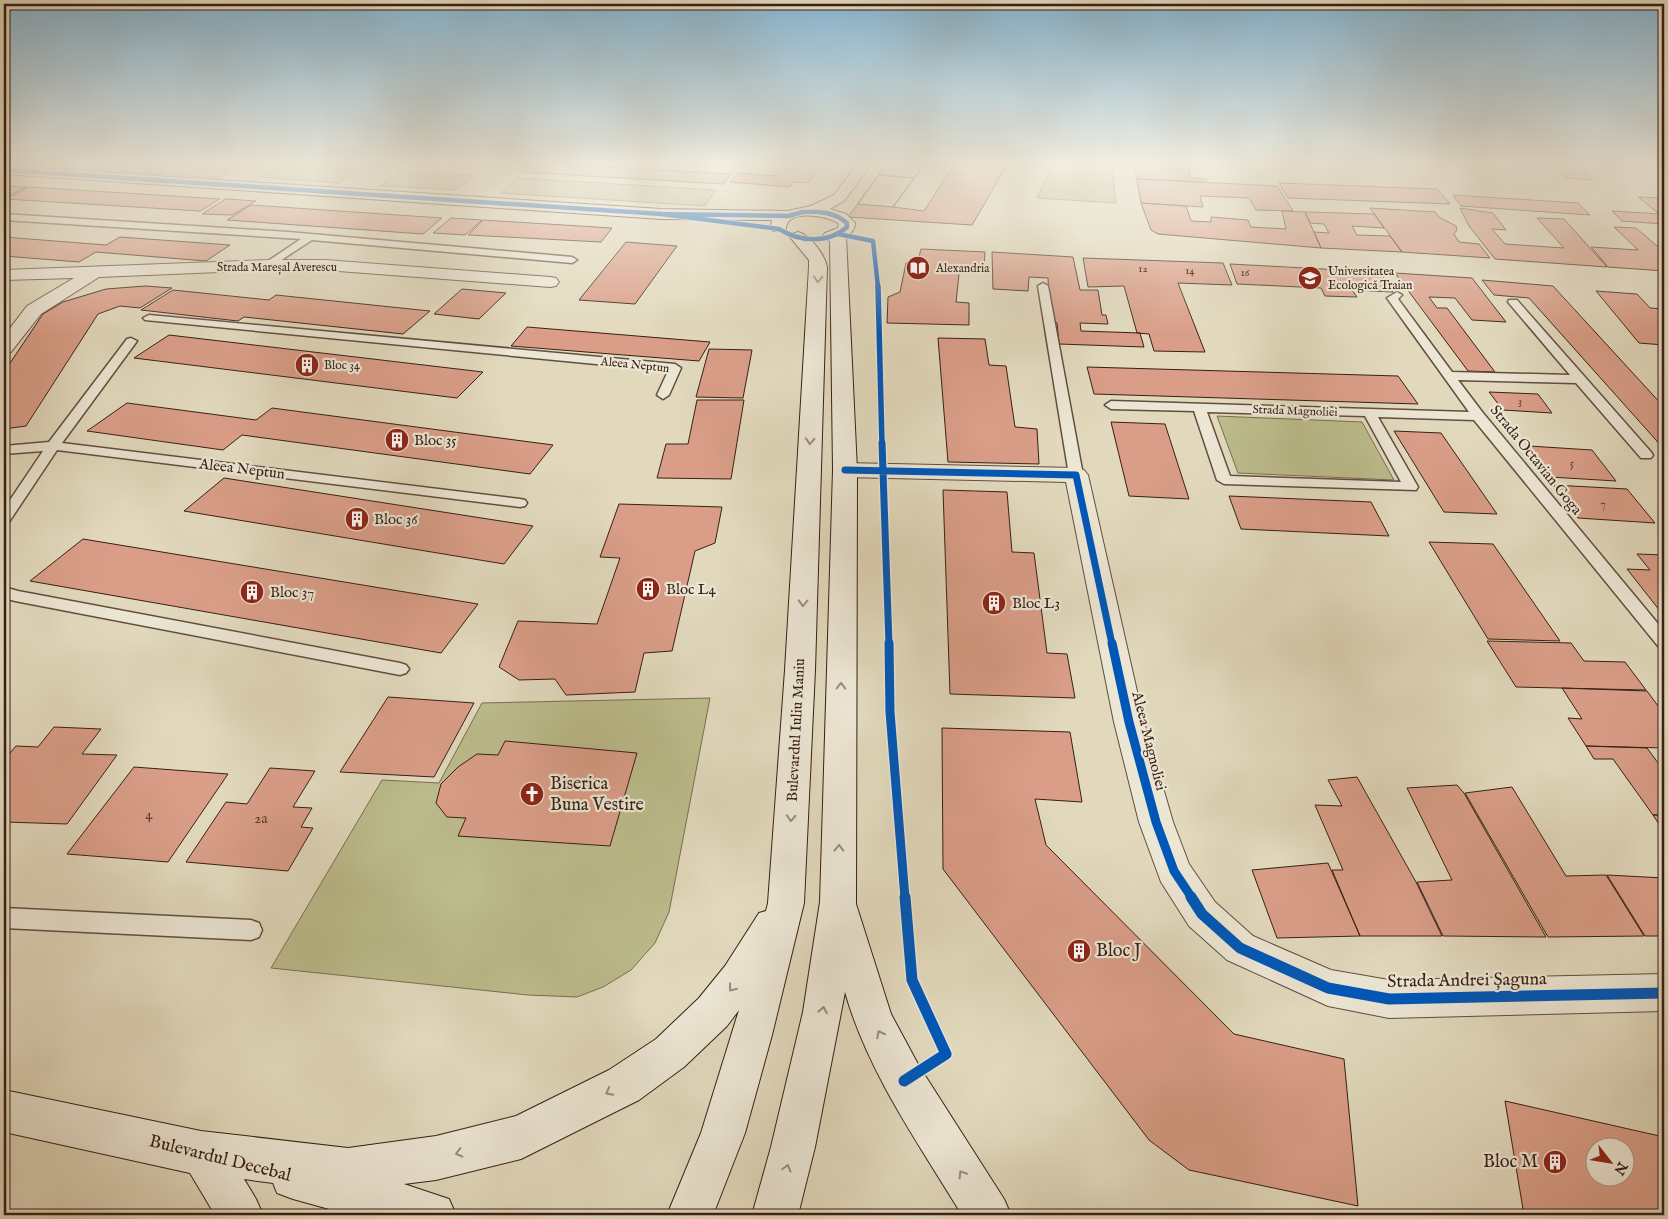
<svg xmlns="http://www.w3.org/2000/svg" width="1668" height="1219" font-family="'IM FELL English',serif">
	<style>
		.green { fill: #bcbc8c; stroke: #7a6e50 }
		.building { fill: #da9e88; stroke: #371f15; fill-rule: evenodd }
		.lines { fill: none; stroke-linecap: round; stroke-linejoin: round }
		.lane-casing { stroke: #624e3f; stroke-width: 3 }
		.street-casing { stroke: #624e3f; stroke-width: 2 }
		.secondary-casing { stroke: #371f15; stroke-width: 2 }
		.lane { fill: #ece6d4; fill-rule: evenodd }
		.street { fill: #ece6d4; fill-rule: evenodd }
		.secondary { fill: #ece6d4; fill-rule: evenodd }
		.cycleway-far4-casing { stroke: #ece6d4; stroke-width: 6 }
		.cycleway-far3-casing { stroke: #ece6d4; stroke-width: 8 }
		.cycleway-far2-casing { stroke: #ece6d4; stroke-width: 10 }
		.cycleway-far1-casing { stroke: #ece6d4; stroke-width: 12 }
		.cycleway-casing { stroke: #ece6d4; stroke-width: 14 }
		.cycleway-far4 { stroke: #0057b8; stroke-width: 4.5 }
		.cycleway-far3 { stroke: #0057b8; stroke-width: 5.5 }
		.cycleway-far2 { stroke: #0057b8; stroke-width: 7 }
		.cycleway-far1 { stroke: #0057b8; stroke-width: 9 }
		.cycleway { stroke: #0057b8; stroke-width: 11 }
		.oneway { stroke: #9b8c7e }
		.labels { text-anchor: middle; dominant-baseline: central; stroke-width: 4.5; stroke-linejoin: round; paint-order: stroke }
		.far-number-label { font-size: 11px; fill: #603f32 }
		.far-street-label { font-size: 12px; fill: #371f15; stroke: #ece6d4 }
		.far-poi-label { font-size: 12px; fill: #371f15; stroke: #ece6d4; text-anchor: start }
		.number-label { font-size: 12px; fill: #603f32 }
		.poi-label { font-size: 15px; fill: #371f15; stroke: #ece6d4; text-anchor: start }
		.street-label { font-size: 15px; fill: #371f15; stroke: #ece6d4 }
		.near-number-label { font-size: 15px; fill: #603f32 }
		.near-poi-label { font-size: 18px; fill: #371f15; stroke: #ece6d4; text-anchor: start }
		.near-street-label { font-size: 18px; fill: #371f15; stroke: #ece6d4 }
	</style>
	<rect width="100%" height="100%" fill="#e2d9bd"/>
	<filter id="stains"><feTurbulence type="fractalNoise" baseFrequency=".004" numOctaves="4"/><feColorMatrix values="0 0 0 0 .2 0 0 0 0 .09 0 0 0 0 .02 0 0 0 .5 -.17"/></filter>
	<radialGradient id="worn" r=".72"><stop offset=".6" stop-color="#630" stop-opacity="0"/><stop offset="1" stop-color="#630" stop-opacity=".3"/></radialGradient>
	<!-- green -->
	<path class="green" d="M49,162H229L245,163L219,178L41,166Z
		M1053,162H1111L1116,203L1037,198Z
		M283,164L360,169L339,183L260,177Z
		M399,172L473,176L456,190L380,186Z
		M518,178L716,190L705,206L501,193Z
		M1217,416L1362,422L1394,480L1238,473Z
		M710,698L669,912L655,943L631,970L603,987L577,997L528,995L271,968L382,780L439,783L482,703Z"/>
	<!-- building -->
	<path class="building" d="M473,162H530L527,165Z
		M785,162H821L808,183L793,182L790,187L730,182L738,173L775,176Z
		M888,162H926L893,207L924,211L956,162H1009L972,225L848,217Z
		M888,162H926L914,178L879,175Z
		M1134,162H1186L1191,178L1206,179L1207,182L1137,179Z
		M1248,162H1333L1336,166L1249,163Z
		M1551,162H1575L1592,180L1566,178Z
		M530,163L731,174L724,184L519,172Z
		M879,175L914,178L893,207L858,204Z
		M1137,179L1277,186L1293,211L1256,210L1249,198L1200,196L1203,207L1141,203Z
		M1279,183L1437,189L1450,204L1288,198Z
		M4,186L26,187L4,198Z
		M29,187L220,199L200,211L5,199Z
		M1453,195L1578,203L1590,215L1461,206Z
		M1638,197L1664,198V213H1658Z
		M226,199L256,201L232,215L202,214Z
		M1141,203L1186,206L1191,221L1211,222V217L1248,220L1251,227L1286,229L1282,211L1305,212L1321,248L1158,234L1151,230Z
		M251,205L442,218L423,234L227,220Z
		M1370,208L1435,212L1439,217L1456,226L1457,230L1454,234L1459,242L1479,244L1490,258L1402,252Z
		M1460,208L1493,213L1506,230L1492,229L1505,244L1564,248L1537,218L1564,219L1607,267L1495,259L1469,226Z
		M1612,211L1660,214L1664,218V224L1622,221Z
		M1305,212L1374,214L1384,228L1352,226L1357,235L1390,236L1402,252L1321,248L1314,232L1329,233L1324,224L1310,223Z
		M451,218L482,220L465,235L433,233Z
		M483,220L612,228L601,242L468,235Z
		M1614,227L1636,228L1664,252V271L1608,267L1591,247L1638,250Z
		M4,237L106,245L120,237L230,245L206,261L96,252L79,262L4,256Z
		M626,242L677,246L635,304L579,300Z
		M921,249L985,252L984,266L960,265L956,302L969,303V325L887,323L888,297L900,292L906,263L918,261Z
		M992,252L1073,257L1080,290H1098L1102,315H1106L1108,324L1080,323L1081,331L1140,333L1144,347L1059,344L1057,323H1050L1048,278L1029,277L1028,291L993,289Z
		M1083,258L1223,263L1232,285L1178,283L1205,352L1154,351L1149,334L1137,333L1124,286L1088,287Z
		M1230,264L1380,272L1393,292L1352,290L1357,297L1325,296L1321,288L1237,284Z
		M1395,273L1472,278L1506,322L1472,320L1455,298L1429,297L1437,308H1447L1495,372L1468,371Z
		M1482,280L1553,286L1664,407V449L1529,298L1494,295Z
		M145,286L172,288L140,308L120,306L98,314L26,426L4,429V372L43,314L63,302L106,289Z
		M462,289L506,293L479,319L434,314Z
		M173,290L269,300L276,295L430,311L403,334L244,317L238,321L141,310Z
		M1596,291L1637,294L1650,308L1664,309V345L1639,343Z
		M527,327L710,342L699,361L511,346Z
		M169,335L483,372L457,398L134,358Z
		M938,338L985,339L989,365L1006,366L1015,427L1037,429L1039,464L948,462Z
		M709,349L752,350L743,398L696,397Z
		M1087,367L1398,376L1418,404L1094,394Z
		M1489,392L1538,394L1552,413L1503,410Z
		M697,400H744L731,479L657,478L666,444H688Z
		M127,403L256,420L272,408L553,445L530,474L242,435L223,450L87,431Z
		M1111,422L1165,424L1189,499L1129,496Z
		M1394,431L1441,433L1497,514L1444,512Z
		M1529,446L1592,450L1616,481L1550,477Z
		M224,478L533,526L504,564L184,511Z
		M1553,485L1627,489L1655,523L1578,518Z
		M943,490L1007,492L1012,552L1034,553L1047,653L1067,654L1075,698L950,694Z
		M1229,496L1371,502L1389,536L1241,529Z
		M619,504L722,507L715,543L695,551L672,651L644,653L635,692L566,695L555,679L519,680L499,667L518,621L597,624L620,558L600,557Z
		M83,539L478,604L441,653L30,581Z
		M1429,542L1493,544L1560,641L1488,639Z
		M1637,554L1664,555V616L1627,569L1650,570Z
		M1487,641L1571,643L1584,661L1625,662L1646,690L1516,687Z
		M1562,688L1647,691L1664,714V748L1586,746L1568,718L1582,719Z
		M388,697L474,703L434,777L340,772Z
		M54,727L101,729L82,754L117,755L67,824L4,822V760L16,746L38,747Z
		M942,728L1070,732L1082,802L1035,799L1046,845L1234,1034L1344,1059L1358,1206L1189,1170L1149,1140L943,869Z
		M505,741L637,753L610,846L458,836L466,818L447,817L436,803L441,784L458,767L477,754L498,755Z
		M1586,746L1647,748L1664,771V815H1653L1613,759H1594Z
		M134,767L228,774L168,862L67,854Z
		M270,768L315,771L293,807L312,808L301,827L313,828L288,871L186,862L226,802L247,804Z
		M1357,777L1416,882L1442,936H1360L1332,870H1343L1315,805L1342,806L1328,780Z
		M1457,785L1464,793L1546,937L1443,936L1417,882L1452,880L1407,788Z
		M1512,787L1566,876L1606,875L1644,936L1548,937L1465,793Z
		M1653,815H1664V832Z
		M1328,863L1360,936L1277,938L1252,870Z
		M1607,875L1664,878V936H1645Z
		M1505,1101L1664,1137V1215H1524ZM1596,1146H1626V1176H1596Z"/>
	<g class="lines">
		<!-- lane casing -->
		<g class="lane-casing">
			<path id="lane" d="M702,162H755L743,166L706,164Z
				M4,214L288,232L572,257L577,260L572,263L312,240L269,268L265,267V263L301,239L4,220Z
				M1043,283L1048,286L1083,475L1076,479L1069,475L1038,286Z
				M1397,292L1402,295L1398,299L1452,372L1570,375L1508,302L1509,300H1517L1651,452L1653,455L1651,458H1641L1576,383L1458,380L1483,413L1664,631V648L1658,646L1474,420L1378,417L1418,487L1416,490L1224,484L1217,480L1194,411L1111,409L1105,405L1111,401L1469,412L1387,298ZM1207,412L1365,416L1401,482L1230,476Z
				M149,315L675,364L681,368L669,395L663,399L657,395L668,371L145,320L143,318Z
				M131,338L137,341L62,443L520,499L525,500L527,503L525,506L520,507L57,450L9,522L4,523V509L43,451L4,454V446L49,442L127,339Z
				M4,587L18,591L400,663L406,665L409,669L406,673L400,675L15,601L4,598Z
				M4,908L251,920L259,923L262,930L259,937L251,940L4,928Z"/>
		</g>
		<!-- street casing -->
		<g class="street-casing">
			<path id="street" d="M269,260H325L550,277L556,278L559,282L556,286L550,287L325,270H269L99,277L41,314L11,352L4,354V336L27,306L74,278L4,280V270Z
				M845,463L1076,468L1084,470L1088,475L1144,722L1173,822L1189,864L1215,902L1253,936L1331,970L1389,980L1664,974V1011L1389,1018L1328,1006L1227,960L1189,926L1161,882L1139,822L1114,722L1066,482L845,477L837,475L833,470L837,465Z"/>
		</g>
		<!-- secondary casing -->
		<g class="secondary-casing">
			<path id="secondary" d="M859,162H873L844,201L830,209L846,214L855,223C855,229 851,234 846,236L857,470L856,904L891,1014L919,1066L1004,1199L1011,1215H962C919,1144 868,1073 845,992L815,1147L798,1215H752L771,1147L803,1012L820,902L833,470L830,241L825,239L823,236L825,233L838,228L839,224C830,216 793,210 787,224C786,226 786,229 785,231H773L771,228L772,220L661,219L4,174V166L661,209L787,211L811,206L834,195Z
				M798,232C810,235 825,255 827,267L815,670L804,903L772,1035L745,1133L713,1215H667L701,1133L739,1010L727,1026L684,1067L639,1100L521,1159L436,1180L404,1184L449,1199L456,1215H351L293,1199L277,1193L273,1183L244,1179L256,1199L263,1215H215L190,1173L4,1132V1090L201,1131L348,1148L436,1136L516,1116L609,1070L656,1039L699,998L725,966L759,913L766,911L768,903L785,670L809,267V260L790,237L792,234Z"/>
		</g>
		<!-- lane -->
		<use href="#lane" class="lane"/>
		<!-- street -->
		<use href="#street" class="street"/>
		<!-- secondary -->
		<use href="#secondary" class="secondary"/>
		<!-- cycleway-far4 casing -->
		<g class="cycleway-far4-casing">
			<path id="cycleway-far4" d="M4,170L661,214
				M803,212C819,211 834,212 847,223V227C828,244 800,242 779,229L661,214L788,216Z
				M838,234L873,241L878,287"/>
		</g>
		<!-- cycleway-far3 casing -->
		<g class="cycleway-far3-casing">
			<path id="cycleway-far3" d="M878,286L882,444"/>
		</g>
		<!-- cycleway-far2 casing -->
		<g class="cycleway-far2-casing">
			<path id="cycleway-far2" d="M882,443L889,644
				M845,470L1076,475L1112,644"/>
		</g>
		<!-- cycleway-far1 casing -->
		<g class="cycleway-far1-casing">
			<path id="cycleway-far1" d="M889,643L890,712L905,898
				M1112,643L1129,722L1156,822L1174,871L1192,898"/>
		</g>
		<!-- cycleway casing -->
		<g class="cycleway-casing">
			<path id="cycleway" d="M1191,897L1202,914L1240,948L1328,988L1389,999L1664,993
				M904,1081L946,1054L912,980L905,897"/>
		</g>
		<!-- cycleway-far4 -->
		<use href="#cycleway-far4" class="cycleway-far4"/>
		<!-- cycleway-far3 -->
		<use href="#cycleway-far3" class="cycleway-far3"/>
		<!-- cycleway-far2 -->
		<use href="#cycleway-far2" class="cycleway-far2"/>
		<!-- cycleway-far1 -->
		<use href="#cycleway-far1" class="cycleway-far1"/>
		<!-- cycleway -->
		<use href="#cycleway" class="cycleway"/>
	</g>
	<!-- one-way arrows -->
	<defs><path id="oneway-chevron" d="M-2-3.5L2.5 0L-2 3.5" fill="none" stroke-width="1.6" stroke-linecap="round" stroke-linejoin="round" transform="scale(1.25)"/></defs>
	<g class="oneway">
		<use href="#oneway-chevron" transform="translate(818 279) rotate(93)"/>
		<use href="#oneway-chevron" transform="translate(810 441) rotate(93)"/>
		<use href="#oneway-chevron" transform="translate(803 603) rotate(92)"/>
		<use href="#oneway-chevron" transform="translate(841 686) rotate(-89)"/>
		<use href="#oneway-chevron" transform="translate(791 818) rotate(93)"/>
		<use href="#oneway-chevron" transform="translate(839 848) rotate(-89)"/>
		<use href="#oneway-chevron" transform="translate(732 988) rotate(128)"/>
		<use href="#oneway-chevron" transform="translate(823 1010) rotate(-80)"/>
		<use href="#oneway-chevron" transform="translate(880 1034) rotate(-117)"/>
		<use href="#oneway-chevron" transform="translate(609 1092) rotate(153)"/>
		<use href="#oneway-chevron" transform="translate(459 1153) rotate(166)"/>
		<use href="#oneway-chevron" transform="translate(787 1168) rotate(-75)"/>
		<use href="#oneway-chevron" transform="translate(962 1174) rotate(-122)"/>
	</g>
	<!-- sky -->
	<linearGradient id="sky" x2="0" y2="1"><stop stop-color="#87b6d2"/><stop offset="0.49" stop-color="#f2eee1"/><stop offset="1" stop-color="#f2eee1" stop-opacity="0"/></linearGradient>
	<rect width="1668" height="333" fill="url(#sky)"/>
	<!-- icons -->
	<defs>
		<g id="library-disc" transform="scale(1.25)"><circle r="9.5" fill="#8f2418" stroke="#ece6d4"/><path d="M-6-4Q-3-5.5-.7-3.5V5Q-3 3-6 4ZM6-4Q3-5.5 .7-3.5V5Q3 3 6 4Z" fill="#fff"/></g>
		<g id="university-disc" transform="scale(1.25)"><circle r="9.5" fill="#8f2418" stroke="#ece6d4"/><path d="M0-5L7-2L0 1L-7-2ZM-4 1L0 2.5L4 1V4Q0 6-4 4Z" fill="#fff"/></g>
		<g id="building-disc" transform="scale(1.25)"><circle r="9.5" fill="#8f2418" stroke="#ece6d4"/><path d="M-4-6H4V6H1V3H-1V6H-4ZM-2.5-4.3h1.7v1.8h-1.7ZM.8-4.3h1.7v1.8H.8ZM-2.5-1h1.7V.8h-1.7ZM.8-1h1.7V.8H.8Z" fill="#fff"/></g>
		<g id="church-disc" transform="scale(1.25)"><circle r="9.5" fill="#8f2418" stroke="#ece6d4"/><path d="M-1.2-6h2.4v3.5h3.3v2.4h-3.3V6h-2.4V-.1h-3.3v-2.4h3.3Z" fill="#fff"/></g>
	</defs>
	<g fill-rule="evenodd">
		<use href="#library-disc" x="918" y="268"/>
		<use href="#university-disc" x="1310" y="278"/>
		<use href="#building-disc" x="307" y="365"/>
		<use href="#building-disc" x="397" y="440"/>
		<use href="#building-disc" x="357" y="519"/>
		<use href="#building-disc" x="648" y="589"/>
		<use href="#building-disc" x="252" y="592"/>
		<use href="#building-disc" x="994" y="603"/>
		<use href="#church-disc" x="532" y="794"/>
		<use href="#building-disc" x="1079" y="951"/>
		<use href="#building-disc" x="1555" y="1162"/>
	</g>
	<g class="labels">
		<!-- far-number labels -->
		<g class="far-number-label">
			<text x="1143" y="269">12</text>
			<text x="1190" y="271">14</text>
			<text x="1245" y="273">16</text>
			<text x="1520" y="402">3</text>
		</g>
		<!-- far-street labels -->
		<g class="far-street-label">
			<text x="277" y="267">Strada Mareșal Averescu</text>
			<text transform="translate(635 365) rotate(6)">Aleea Neptun</text>
			<text transform="translate(1295 411) rotate(2)">Strada Magnoliei</text>
		</g>
		<!-- far-poi labels -->
		<g class="far-poi-label">
			<text x="936" y="268">Alexandria</text>
			<text x="1328" y="271">Universitatea<tspan x="1328" dy="14">Ecologică Traian</tspan></text>
			<text x="324" y="365">Bloc 34</text>
		</g>
		<!-- number labels -->
		<g class="number-label">
			<text x="1572" y="463">5</text>
			<text x="1603" y="504">7</text>
		</g>
		<!-- poi labels -->
		<g class="poi-label">
			<text x="414" y="440">Bloc 35</text>
			<text x="374" y="519">Bloc 36</text>
			<text x="666" y="589">Bloc L4</text>
			<text x="270" y="592">Bloc 37</text>
			<text x="1012" y="603">Bloc L3</text>
		</g>
		<!-- street labels -->
		<g class="street-label">
			<text transform="translate(1536 460) rotate(51)">Strada Octavian Goga</text>
			<text transform="translate(242 469) rotate(7)">Aleea Neptun</text>
			<text transform="translate(796 730) rotate(-87)">Bulevardul Iuliu Maniu</text>
			<text transform="translate(1149 741) rotate(76)">Aleea Magnoliei</text>
		</g>
		<!-- near-number labels -->
		<g class="near-number-label">
			<text x="149" y="814">4</text>
			<text x="261" y="818">2a</text>
		</g>
		<!-- near-poi labels -->
		<g class="near-poi-label">
			<text x="550" y="784">Biserica<tspan x="550" dy="21">Buna Vestire</tspan></text>
			<text x="1096" y="951">Bloc J</text>
			<text x="1538" y="1162" text-anchor="end">Bloc M</text>
		</g>
		<!-- near-street labels -->
		<g class="near-street-label">
			<text transform="translate(1467 981) rotate(-1)">Strada Andrei Șaguna</text>
			<text transform="translate(220 1159) rotate(14)">Bulevardul Decebal</text>
		</g>
	</g>
	<!-- margin -->
	<rect width="1668" height="1219" fill="none" stroke="#e2d9bd" stroke-width="20"/>
	<rect x="5" y="5" width="1658" height="1209" fill="none" stroke="#371f15" stroke-width="2.5"/>
	<rect x="10" y="10" width="1648" height="1199" fill="none" stroke="#371f15"/>
	<!-- north arrow -->
	<g transform="translate(1610 1162) rotate(121)"><circle r="24" fill="#ece6d4" stroke="#a49688"/>
	<path d="M0-4L9 19L0 12L-9 19Z" fill="#8f2418"/>
	<text y="-8" font-size="14" font-weight="bold" text-anchor="middle" fill="#371f15">N</text>
	</g>
	<rect width="100%" height="100%" filter="url(#stains)"/>
	<rect width="100%" height="100%" fill="url(#worn)"/>
</svg>
